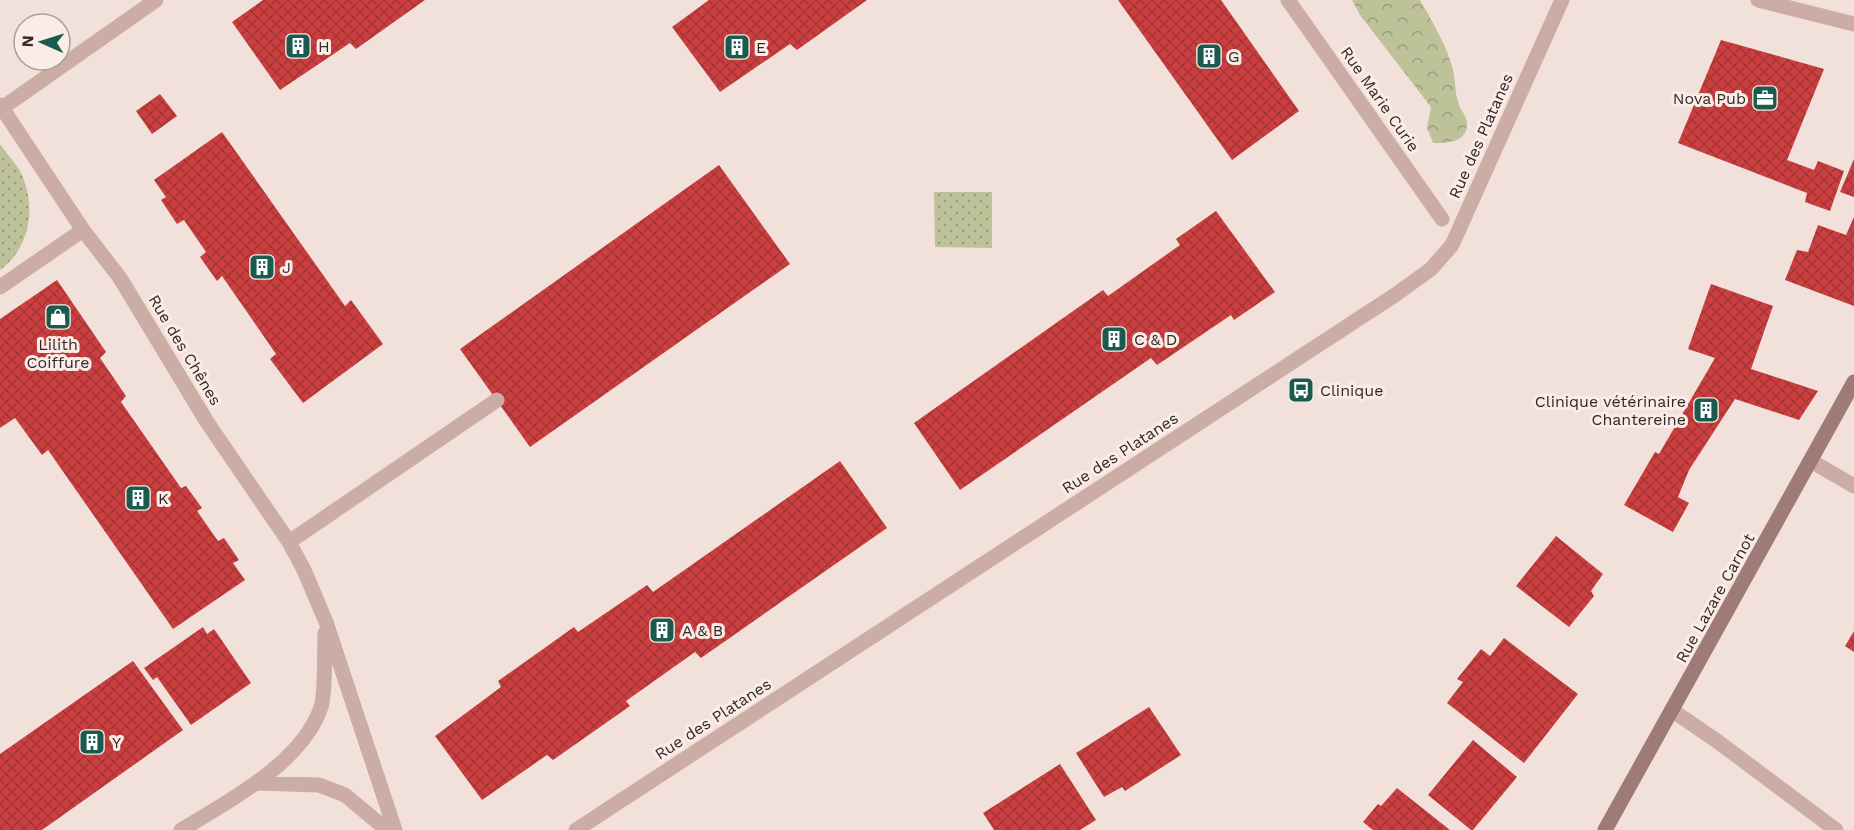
<svg xmlns="http://www.w3.org/2000/svg" width="1854" height="830" font-family="'Work Sans',sans-serif">
	<style>
		.forest { fill: url(#forest-crowns) }
		.park { fill: url(#park-dots) }
		.building { fill: url(#building-cross-hatch) }
		.lines { fill: none; stroke-linecap: round; stroke-linejoin: round }
		.street { stroke: #cbada5; stroke-width: 15 }
		.secondary { stroke: #9f7b77; stroke-width: 15 }
		.labels { text-anchor: middle; dominant-baseline: central; stroke-width: 6; stroke-linejoin: round; paint-order: stroke }
		.poi-label { font-size: 16px; fill: #362827; stroke: #faece6; text-anchor: start }
		.street-label { font-size: 16px; fill: #362827; stroke: #faece6 }
	</style>
	<defs>
		<pattern id="forest-crowns" width="20" height="18" patternUnits="userSpaceOnUse" patternTransform="scale(1.5)"><rect width="20" height="18" fill="#bec299"/><path d="M2 6a3 3 0 1 1 6 0M12 15a3 3 0 1 1 6 0" fill="none" stroke="#9b9e7d"/></pattern>
		<pattern id="park-dots" width="8" height="8" patternUnits="userSpaceOnUse" patternTransform="scale(1.5)"><rect width="8" height="8" fill="#bec299"/><path d="M2 2h.1M6 6h.1" fill="none" stroke="#9b9e7d" stroke-width="1.8" stroke-linecap="round"/></pattern>
		<pattern id="building-cross-hatch" width="8" height="8" patternUnits="userSpaceOnUse" patternTransform="scale(1.5)"><rect width="8" height="8" fill="#cb3f40"/><path d="M0 0l8 8M0 8l8-8" fill="none" stroke="#a63536"/></pattern>
	</defs>
	<rect width="100%" height="100%" fill="#f2e1da"/>
	<!-- forest -->
	<path class="forest" d="M1352,0H1420C1432,21 1444,41 1451,63C1456,76 1454,92 1459,105C1462,112 1468,118 1467,126C1465,143 1446,143 1433,143L1427,128L1431,107L1360,15Z"/>
	<!-- park -->
	<path class="park" d="M0,144C6,153 15,162 20,171C37,204 31,248 0,270Z
		M934,192H992V248L935,247Z"/>
	<!-- building -->
	<path class="building" d="M263,0H425L356,49L350,43L280,90L232,22Z
		M709,0H867L797,50L790,44L720,92L672,27Z
		M1118,0H1221L1299,111L1232,160Z
		M1721,40L1824,69L1787,160L1814,170L1818,161L1844,171L1830,211L1805,202L1807,193L1678,143Z
		M160,94L177,116L152,134L136,111Z
		M222,132L345,306L351,300L383,344L303,403L270,359L276,354L222,276L217,281L200,257L206,252L184,220L177,224L161,200L166,197L154,180Z
		M1854,159V197L1840,192Z
		M719,165L790,264L530,447L460,349Z
		M1216,211L1275,292L1234,320L1231,315L1157,365L1151,358L960,490L914,423L1103,290L1108,296L1180,245L1176,239Z
		M1854,217V306L1785,280L1797,250L1808,252L1818,225L1846,235Z
		M57,280L106,352L100,358L126,396L121,402L181,488L186,486L202,508L197,511L218,541L224,538L239,560L233,563L245,580L173,629L48,450L42,455L15,418L0,428V319Z
		M1711,284L1773,306L1751,369L1818,391L1799,420L1735,399L1689,470L1678,497L1689,503L1673,532L1624,505L1655,452L1659,454L1715,358L1688,349Z
		M840,461L887,528L701,658L695,652L626,701L630,706L553,760L547,755L482,800L435,736L501,687L498,681L574,627L578,632L647,585L653,592Z
		M1556,536L1603,574L1591,591L1594,596L1569,627L1516,586Z
		M203,627L207,634L214,629L251,683L191,725L157,677L153,680L144,668Z
		M1854,631V652L1845,646Z
		M1504,638L1578,694L1524,763L1447,703L1463,682L1457,679L1481,649L1490,656Z
		M133,661L183,730L42,830H0V754Z
		M1149,707L1181,755L1125,791L1122,787L1104,797L1076,753Z
		M1473,740L1517,777L1473,830H1471L1428,795Z
		M1060,764L1096,820L1080,830H994L983,813Z
		M1397,788L1450,830H1373L1363,822L1378,804L1381,806Z"/>
	<g class="lines">
		<!-- street -->
		<path class="street" d="M1288,0L1442,219
			M1758,0L1854,24
			M0,105L83,230L120,278L207,422L289,542L304,570L326,622L395,830
			M2,108L156,0
			M0,287L83,230
			M1811,461L1854,486
			M289,542L497,400
			M1673,711L1717,741L1836,830
			M257,783L319,785L345,795L387,830
			M181,830C228,802 303,762 321,707C326,691 324,652 325,633
			M576,830L1395,295L1431,269L1452,245L1562,0"/>
		<!-- secondary -->
		<path class="secondary" d="M1605,830L1854,382"/>
	</g>
	<!-- icons -->
	<defs>
		<g id="building-square" transform="scale(1.35)"><rect x="-9" y="-9" width="18" height="18" rx="4" fill="#1b5a4e" stroke="#faece6"/><path d="M-4-6H4V6H1V3H-1V6H-4ZM-2.5-4.3h1.7v1.8h-1.7ZM.8-4.3h1.7v1.8H.8ZM-2.5-1h1.7V.8h-1.7ZM.8-1h1.7V.8H.8Z" fill="#fff"/></g>
		<g id="office-square" transform="scale(1.35)"><rect x="-9" y="-9" width="18" height="18" rx="4" fill="#1b5a4e" stroke="#faece6"/><path d="M-6-3h4V-5.5h4V-3h4V5H-6ZM-1-4.5V-3h2v-1.5ZM-6 0V1H6V0Z" fill="#fff"/></g>
		<g id="shop-square" transform="scale(1.35)"><rect x="-9" y="-9" width="18" height="18" rx="4" fill="#1b5a4e" stroke="#faece6"/><path d="M-5-2.5h2.3a2.7 3.5 0 0 1 5.4 0H5L5.5 6h-11ZM-1.5-2.5h3a1.5 2.3 0 0 0-3 0Z" fill="#fff"/></g>
		<g id="bus-square" transform="scale(1.35)"><rect x="-9" y="-9" width="18" height="18" rx="4" fill="#1b5a4e" stroke="#faece6"/><path d="M-5-6H5V4H4V6H2V4H-2V6H-4V4H-5ZM-3.5-4V0h7V-4ZM-3.5 1.2v1.5H-2V1.2ZM2 1.2v1.5H3.5V1.2Z" fill="#fff"/></g>
	</defs>
	<g fill-rule="evenodd">
		<use href="#building-square" x="298" y="46"/>
		<use href="#building-square" x="737" y="47"/>
		<use href="#building-square" x="1209" y="56"/>
		<use href="#office-square" x="1765" y="98"/>
		<use href="#building-square" x="262" y="267"/>
		<use href="#shop-square" x="58" y="317"/>
		<use href="#building-square" x="1114" y="339"/>
		<use href="#bus-square" x="1301" y="390"/>
		<use href="#building-square" x="1706" y="410"/>
		<use href="#building-square" x="138" y="498"/>
		<use href="#building-square" x="662" y="630"/>
		<use href="#building-square" x="92" y="742"/>
	</g>
	<g class="labels">
		<!-- poi labels -->
		<g class="poi-label">
			<text x="318" y="46">H</text>
			<text x="756" y="47">E</text>
			<text x="1228" y="56">G</text>
			<text x="1746" y="98" text-anchor="end">Nova Pub</text>
			<text x="282" y="267">J</text>
			<text x="1134" y="339">C &amp; D</text>
			<text x="58" y="344" text-anchor="middle">Lilith<tspan x="58" dy="18">Coiffure</tspan></text>
			<text x="1320" y="390">Clinique</text>
			<text x="1686" y="401" text-anchor="end">Clinique vétérinaire<tspan x="1686" dy="18">Chantereine</tspan></text>
			<text x="158" y="498">K</text>
			<text x="682" y="630">A &amp; B</text>
			<text x="112" y="742">Y</text>
		</g>
		<!-- street labels -->
		<g class="street-label">
			<text transform="translate(1380 99) rotate(55)">Rue Marie Curie</text>
			<text transform="translate(1481 136) rotate(-66)">Rue des Platanes</text>
			<text transform="translate(185 350) rotate(59)">Rue des Chênes</text>
			<text transform="translate(1120 453) rotate(-33)">Rue des Platanes</text>
			<text transform="translate(1715 598) rotate(-61)">Rue Lazare Carnot</text>
			<text transform="translate(713 719) rotate(-33)">Rue des Platanes</text>
		</g>
	</g>
	<!-- north arrow -->
	<g transform="translate(42 42) rotate(273)"><circle r="28" fill="#faece6" stroke="#ac9e9a" stroke-width="1.5"/>
	<path d="M0-4.5L10 22L0 15L-10 22Z" fill="#1b5a4e"/>
	<text y="-9" font-size="16" font-weight="bold" text-anchor="middle" fill="#362827">N</text>
	</g>
</svg>
